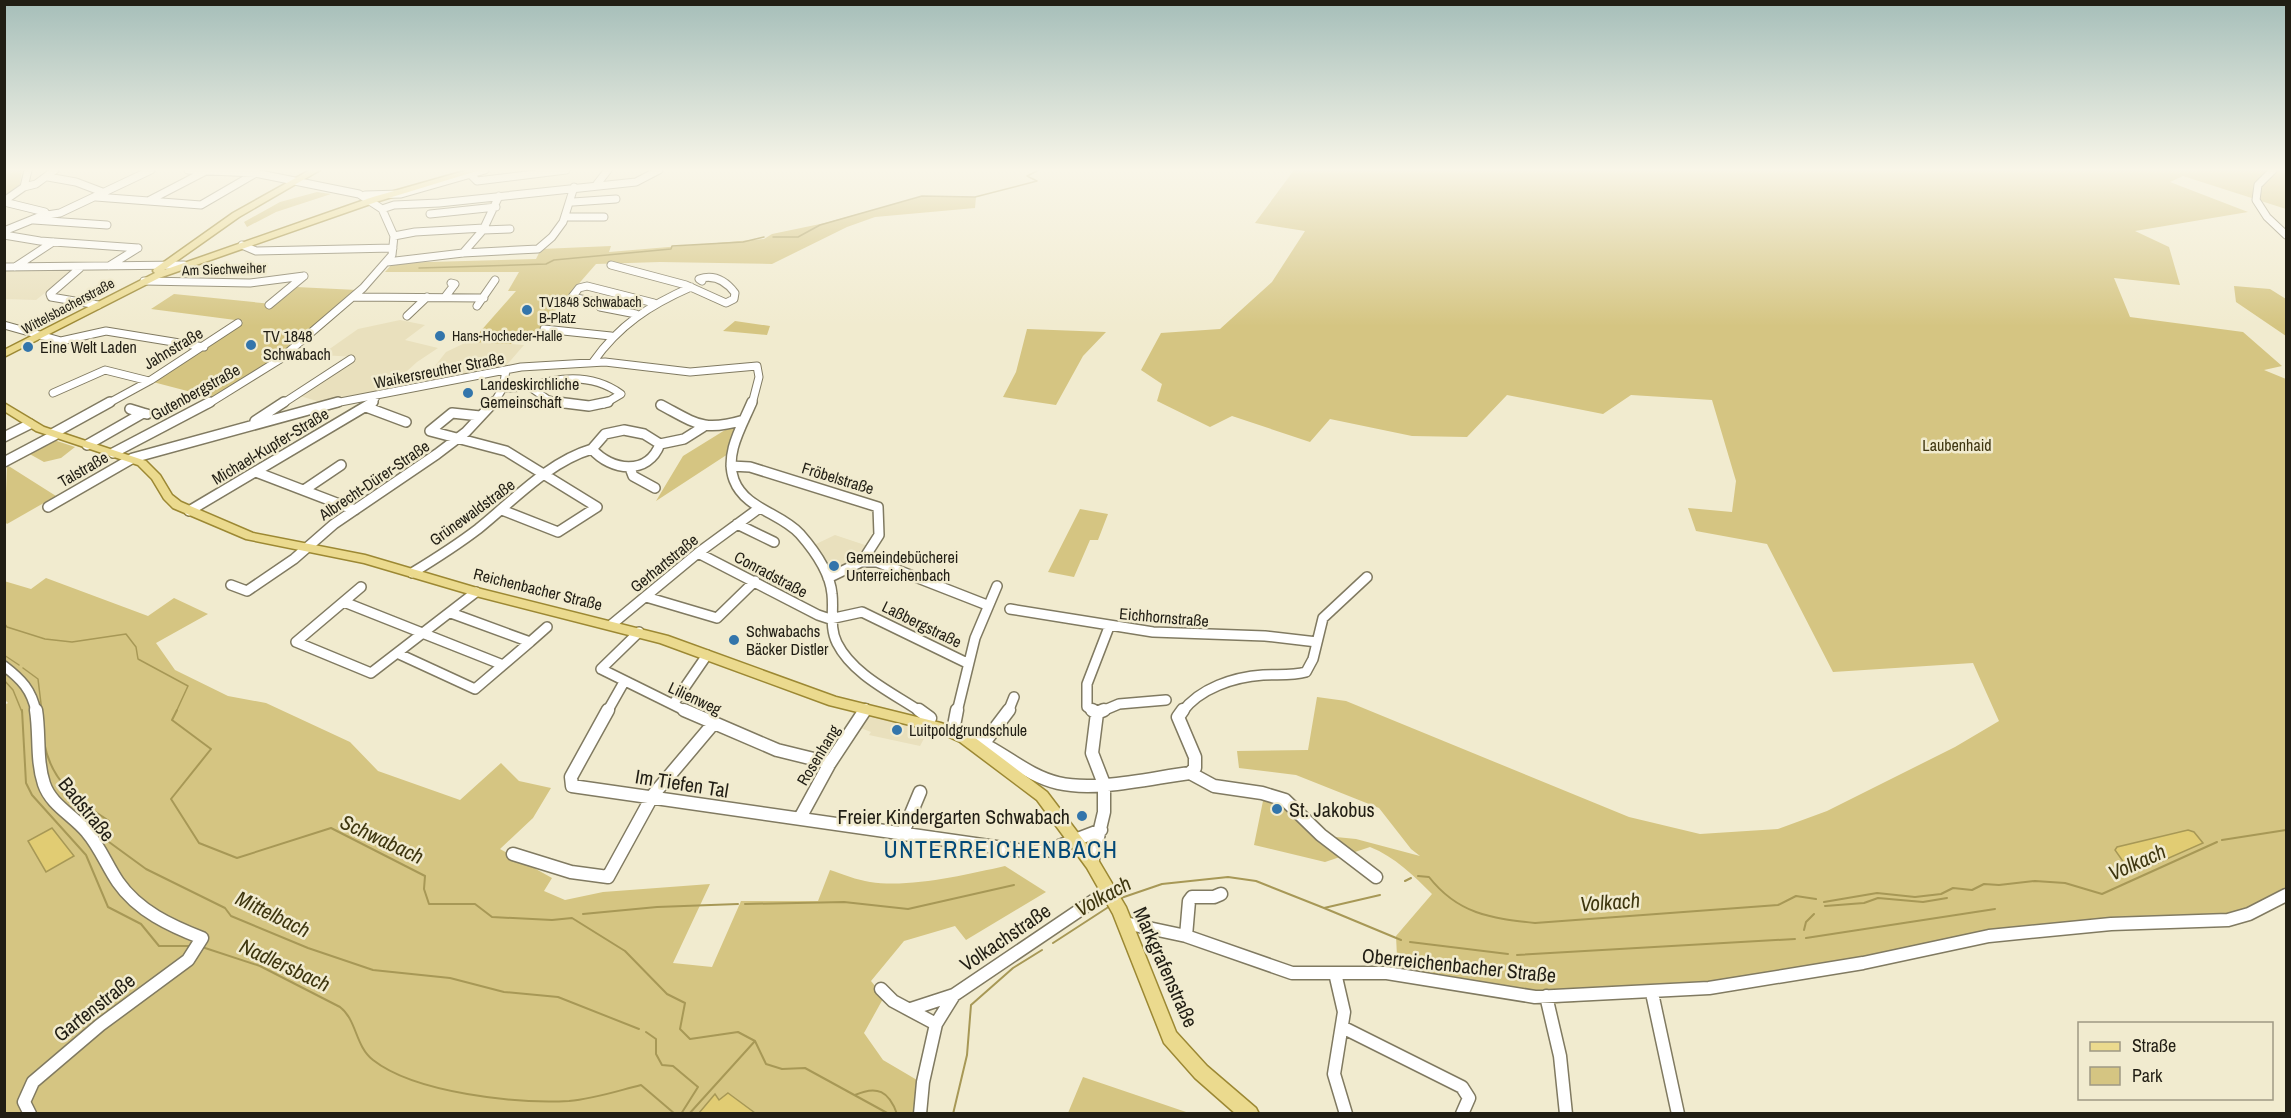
<svg xmlns="http://www.w3.org/2000/svg" width="2291" height="1118" font-family="'Archivo Narrow',sans-serif">
	<style>
		.built { fill: #e9e0bd }
		.green { fill: #d5c582 }
		.water { fill: #e1cc73; stroke: #a79856; stroke-width: 1.5 }
		.lines { fill: none; stroke-linecap: round; stroke-linejoin: round }
		.stream-far1 { stroke: #a79856; stroke-width: 1.5 }
		.stream { stroke: #a79856; stroke-width: 2 }
		.minor-far2-casing { stroke: #807a61; stroke-width: 9 }
		.minor-far1-casing { stroke: #807a61; stroke-width: 12 }
		.minor-casing { stroke: #807a61; stroke-width: 15 }
		.major-casing { stroke: #9c8833; stroke-width: 3 }
		.minor-far2 { stroke: #fff; stroke-width: 7 }
		.minor-far1 { stroke: #fff; stroke-width: 9 }
		.minor { stroke: #fff; stroke-width: 12 }
		.major { fill: #ebda8e; fill-rule: evenodd }
		.poi-dot { fill: #3375ab; stroke: #f1ebcf; stroke-width: 2 }
		.labels { text-anchor: middle; dominant-baseline: central; stroke-width: 5; stroke-linejoin: round; paint-order: stroke }
		.far-street-label { font-size: 14px; fill: #211e14; stroke: #f1ebcf }
		.far-poi-label { font-size: 14px; fill: #211e14; stroke: #f1ebcf; text-anchor: start }
		.poi-label { font-size: 16px; fill: #211e14; stroke: #f1ebcf; text-anchor: start }
		.street-label { font-size: 16px; fill: #211e14; stroke: #f1ebcf }
		.park-label { font-size: 16px; fill: #3f3610; stroke: #f1ebcf }
		.near-street-label { font-size: 20px; fill: #211e14; stroke: #f1ebcf }
		.near-poi-label { font-size: 20px; fill: #211e14; stroke: #f1ebcf; text-anchor: start }
		.near-water-label { font-size: 21px; font-style: italic; fill: #3e360f; stroke: #f1ebcf }
		.near-quarter-label { font-size: 24px; letter-spacing: 1.5px; fill: #034978; stroke: #f1ebcf }
	</style>
	<rect width="100%" height="100%" fill="#f1ebcf"/>
	<!-- built -->
	<path class="built" d="M5,269L74,270L36,300L5,299Z
		M400,320L425,325L405,340L438,348L417,362L382,394L323,403L297,395L356,357L321,355L358,329Z
		M469,341L524,345L504,368L442,382L431,371L446,352Z
		M835,535L868,546L858,558L838,571L825,566L814,545Z
		M866,714L929,729L920,746L869,735L871,732L858,727Z"/>
	<!-- green -->
	<path class="green" d="M5,170H22L20,184L5,199Z
		M1294,170H2286V209L2183,176L2170,182L2248,212L2135,231L2169,247L2180,285L2114,278L2130,317L2243,332L2282,366L2264,370L2286,379V893L2225,917L2101,921L1707,994L1545,1004L1398,977L1396,936L1432,894C1413,875 1395,857 1370,847L1325,862L1254,845L1264,796L1289,806L1329,841L1336,837L1356,839L1420,856L1411,849L1379,808L1296,775L1239,768L1237,751L1308,750L1317,697L1346,701L1629,817L1700,834L1778,829L1827,811L1955,747L1999,721L1973,663L1833,672L1767,544L1696,531L1688,508L1732,512L1736,481L1712,400L1631,395L1603,414L1507,395L1467,437L1412,436L1330,419L1310,442L1232,416L1210,427L1157,401L1162,384L1141,370L1161,333L1220,329L1272,282L1305,231L1255,223Z
		M317,192L331,194L276,212L247,227L244,222L280,202Z
		M923,196L976,197L975,208L875,217L847,227L772,264L660,262L596,264L533,336L519,335L511,344L471,342L516,291H508L519,272H385L393,263L536,259L541,249L611,246L609,252L764,239L772,234L825,223Z
		M2234,286L2270,289L2286,299V336L2236,302Z
		M296,287L357,290L275,359L214,398L153,382L243,321L151,309L174,294L272,304Z
		M735,321L770,326L767,335L723,331Z
		M1027,329L1106,332L1083,356L1056,405L1003,397L1016,372Z
		M738,422L728,454L656,501L683,456Z
		M51,439L75,447L61,458L44,462L26,452Z
		M7,465L56,496L7,524L5,522Z
		M1080,509L1108,514L1098,540H1090L1074,577L1048,572Z
		M46,578L148,616L174,598L208,614L156,643L175,670L228,696L266,703L350,742L378,771L460,800L501,763L519,781L551,788L533,818L500,849L552,878L544,891L565,900L603,892L710,884L673,963L712,967L741,901H818L830,870C842,874 857,880 870,882C910,888 965,875 1005,866L1046,892L966,940L955,926L904,941L871,981L884,997L864,1033L883,1060L917,1080V1113H5L4,705L8,703L4,699V581L31,589Z
		M1083,1077L1189,1113H1068Z"/>
	<!-- water -->
	<path class="water" d="M52,828L74,856L46,872L28,841Z
		M2188,830L2194,832L2203,843L2137,872L2129,870L2115,850L2117,847Z
		M728,1093L755,1113H699L715,1094L719,1100Z"/>
	<g class="lines">
		<!-- stream-far1 -->
		<path class="stream-far1" d="M773,237H798L820,225L922,196L975,197L1037,181L1027,176L1039,170
			M419,268L546,264L554,260L671,249L672,246L743,242L764,237
			M4,623L7,627L45,639L72,642L126,634L136,647L138,659L188,686L176,712
			M4,655L19,665
			M23,668L38,679L42,712
			M4,680L13,690L22,712"/>
		<!-- stream -->
		<path class="stream" d="M22,710L26,783L32,795L86,855L108,907L141,924L159,946H191
			M42,710V713
			M177,710L172,720L211,749L171,799L199,843L237,858L331,828L425,876L424,889L429,904H475L492,917L552,920L572,918L625,951L667,994L685,1003L680,1029L690,1039L738,1032L755,1041L766,1064L782,1069L805,1068L889,1114
			M44,742C51,782 77,800 109,821V842L146,869L225,908L231,916L308,948L373,970L450,978L504,992L558,997L639,1029
			M2222,840L2286,830
			M1418,876L1429,877C1458,914 1490,918 1535,923L1778,905L1796,896L1816,899
			M1405,881L1411,878
			M1121,898L1162,884L1228,877L1256,881L1324,908L1380,895
			M1824,902L1877,893L1915,897L1941,894L1953,888L1972,890L1984,884L1999,885L2035,881L2065,883L2102,894L2217,842
			M745,904L844,902L908,909L1014,885
			M1825,906L1864,903L1878,898L1923,902L1947,898
			M1324,908L1401,940
			M583,914L657,907L738,904
			M1804,930L1806,922L1814,914
			M1806,938L1995,909
			M1410,942L1508,954
			M1053,943L1110,906
			M202,947L260,966L340,1007C357,1020 355,1046 373,1060C415,1093 517,1104 569,1101C594,1099 617,1091 641,1085L675,1114
			M1517,955L1795,939
			M646,1032L656,1039V1054L662,1065L673,1066L698,1087L681,1114
			M855,1095C877,1085 889,1091 897,1114
			M689,1114L755,1041
			M953,1114L967,1055L971,1005L1013,968L1042,950"/>
		<!-- minor-far2 casing -->
		<g class="minor-far2-casing">
			<path id="minor-far2" d="M188,170L255,173L359,194L382,209L394,236L392,255L363,288L279,360L208,404
				M2273,170L2258,185L2256,200L2267,217L2286,235
				M470,174L477,181L566,170
				M48,177L76,182L105,193
				M597,184L608,170
				M24,187L36,184L55,170
				M24,187L28,170
				M365,195L401,194L485,170
				M96,197L201,205L256,173
				M150,200L204,172
				M4,201L24,187
				M4,202L45,212L47,215
				M573,202L616,199
				M382,209L394,205L439,203L636,182L659,170
				M430,214L496,207
				M566,217H604
				M34,220L107,225
				M483,230L510,229
				M4,231L41,216L60,213L151,170
				M4,235L40,241L138,248
				M394,236L415,232L484,228
				M242,245L256,251L393,248
				M463,253L483,230L499,196
				M387,262L463,253L538,249L552,237L563,222L574,187
				M611,265L686,285L726,303L734,299L735,293C726,281 714,274 699,279L702,281
				M109,266L138,248
				M4,267L184,265
				M15,267L53,242
				M80,268L50,294L51,297L98,305
				M144,281L250,283L304,276
				M353,297L484,298
				M445,297L455,284L451,283
				M269,305L304,276
				M477,306L495,280
				M636,314L600,307L604,304L572,297L579,288L587,286L654,303
				M407,316L427,297
				M4,325L61,341L106,331L204,347
				M544,329L611,336
				M593,362C619,325 650,305 691,287
				M530,387L547,399L564,404
				M530,387C561,376 593,374 621,394L604,404
				M505,388L530,387
				M53,393L105,370L149,381
				M107,404L151,380L238,323
				M282,404L351,359
				M330,404L521,367L605,362L690,372L757,366L759,377L752,404
				M371,404L376,397
				M493,404L503,388L506,370"/>
		</g>
		<!-- minor-far1 casing -->
		<g class="minor-far1-casing">
			<path id="minor-far1" d="M557,402L589,406L608,402
				M752,402C742,426 724,454 734,480C745,509 781,513 800,534C814,550 830,572 832,594C834,611 829,627 837,643C853,675 893,693 921,712
				M661,405C697,424 703,432 744,420
				M366,407L406,422
				M130,409L143,413
				M480,416L452,413L430,431L506,451L597,507L558,532L502,510
				M255,421L284,402
				M624,430L644,434L660,444C648,476 611,471 592,449L605,434Z
				M52,434L110,402
				M4,437L30,424
				M660,444L684,439L703,427
				M87,445L143,413L147,414
				M113,453L210,402
				M4,462L55,435
				M731,466L750,467L878,507L879,535L863,560
				M630,468L633,476L655,488
				M256,472L355,510
				M304,490L341,465
				M48,507L133,458L338,402
				M189,511L373,402
				M737,524L774,542
				M698,553L818,615L830,619L862,612L967,663
				M412,573C435,559 457,545 478,529C513,501 548,462 592,449
				M828,578L861,562H877L987,605
				M231,585L247,591L294,559L334,524L437,454L466,432L494,402
				M361,587L296,642L371,673L476,592
				M646,597L717,618L755,581
				M344,602L503,665
				M1010,609L1153,632L1265,636L1317,642
				M611,625L698,553L758,509
				M639,632L601,669L688,712
				M530,642L547,627
				M399,654L475,689L530,642L451,613
				M4,666C21,679 32,690 36,712
				M674,703L707,655
				M607,712L624,682
				M864,712L866,709
				M957,712L975,638L997,586
				M1008,712L1014,697
				M1095,712L1087,707V684L1109,627
				M1100,712L1119,704L1166,700
				M1182,712C1200,688 1234,677 1263,675C1277,674 1292,676 1306,672L1313,659L1323,618L1367,577"/>
		</g>
		<!-- minor casing -->
		<g class="minor-casing">
			<path id="minor" d="M608,710L571,777L572,786L1031,852L1046,851L1101,830
				M684,710L777,750L830,763
				M919,710L930,718L927,724
				M1183,710L1178,717L1195,757V768L1190,773
				M1097,713L1104,710
				M953,731L957,710
				M968,738C1000,748 1024,775 1058,783C1096,792 1151,778 1190,773
				M984,743L1009,710
				M1190,773L1214,786L1262,793L1285,800L1321,835L1376,877
				M800,818L830,763L865,710
				M902,835L920,792
				M513,854L571,872L608,877L653,795L713,724
				M1092,863L1104,812V784L1092,753L1097,713L1092,710
				M1125,923L1186,936L1292,973H1387L1535,997L1709,988L1863,963L1989,936L2111,924L2228,920L2249,914L2286,895
				M1186,936L1189,901L1192,897H1214L1221,894
				M1335,973L1344,1012L1334,1074L1346,1114
				M881,989L893,1001L936,1024
				M1652,993L1678,1114
				M1546,996L1560,1056L1566,1114
				M911,1009L954,995L1108,891
				M1344,1028L1462,1087L1469,1098L1462,1114
				M30,1114L24,1102L33,1082L100,1025L188,960L202,938C171,926 138,911 118,882C107,866 100,847 87,832C73,815 51,805 44,784C36,760 40,735 36,710
				M920,1114L923,1082L936,1024L954,995"/>
		</g>
		<!-- major casing -->
		<g class="major-casing">
			<path id="major" d="M310,170H320L239,217L164,270L373,197L468,170H480L379,201L159,278L4,357V350L155,273L153,271L154,269L233,213Z
				M4,403L44,427L146,461L160,475L172,495L181,502L253,533L365,555L477,588L668,636L836,697L941,723L970,734L1047,792L1097,858L1126,907L1176,1032L1207,1066L1256,1108L1259,1114H1236L1195,1078L1164,1043L1113,914L1087,868L1037,800L960,742L938,732L829,705L660,643L476,596L364,563L246,539L173,508L164,499L152,479L138,465L36,431L4,411Z"/>
		</g>
		<!-- minor-far2 -->
		<use href="#minor-far2" class="minor-far2"/>
		<!-- minor-far1 -->
		<use href="#minor-far1" class="minor-far1"/>
		<!-- minor -->
		<use href="#minor" class="minor"/>
		<!-- major -->
		<use href="#major" class="major"/>
	</g>
	<!-- sky -->
	<linearGradient id="sky" x2="0" y2="1"><stop stop-color="#a5beb9"/><stop offset="0.52" stop-color="#f9f6e9"/><stop offset="1" stop-color="#f9f6e9" stop-opacity="0"/></linearGradient>
	<rect width="2291" height="326" fill="url(#sky)"/>
	<!-- markers -->
	<g class="poi-dot">
		<circle cx="527" cy="310" r="6"/>
		<circle cx="440" cy="336" r="6"/>
		<circle cx="251" cy="345" r="6"/>
		<circle cx="28" cy="347" r="6"/>
		<circle cx="468" cy="393" r="6"/>
		<circle cx="834" cy="566" r="6"/>
		<circle cx="734" cy="640" r="6"/>
		<circle cx="897" cy="730" r="6"/>
		<circle cx="1277" cy="809" r="6"/>
		<circle cx="1082" cy="816" r="6"/>
	</g>
	<g class="labels">
		<!-- far-street labels -->
		<g class="far-street-label">
			<text transform="translate(224 269) rotate(-2)">Am Siechweiher</text>
			<text transform="translate(68 306) rotate(-28)">Wittelsbacherstraße</text>
		</g>
		<!-- far-poi labels -->
		<g class="far-poi-label">
			<text x="539" y="302">TV1848 Schwabach<tspan x="539" dy="16">B-Platz</tspan></text>
			<text x="452" y="336">Hans-Hocheder-Halle</text>
		</g>
		<!-- poi labels -->
		<g class="poi-label">
			<text x="263" y="336">TV 1848<tspan x="263" dy="18">Schwabach</tspan></text>
			<text x="40" y="347">Eine Welt Laden</text>
			<text x="480" y="384">Landeskirchliche<tspan x="480" dy="18">Gemeinschaft</tspan></text>
			<text x="846" y="557">Gemeindebücherei<tspan x="846" dy="18">Unterreichenbach</tspan></text>
			<text x="746" y="631">Schwabachs<tspan x="746" dy="18">Bäcker Distler</tspan></text>
			<text x="909" y="730">Luitpoldgrundschule</text>
		</g>
		<!-- street labels -->
		<g class="street-label">
			<text transform="translate(173 348) rotate(-31)">Jahnstraße</text>
			<text transform="translate(439 370) rotate(-11)">Waikersreuther Straße</text>
			<text transform="translate(195 392) rotate(-29)">Gutenbergstraße</text>
			<text transform="translate(270 446) rotate(-31)">Michael-Kupfer-Straße</text>
			<text transform="translate(83 469) rotate(-30)">Talstraße</text>
			<text transform="translate(838 478) rotate(17)">Fröbelstraße</text>
			<text transform="translate(374 480) rotate(-34)">Albrecht-Dürer-Straße</text>
			<text transform="translate(472 512) rotate(-36)">Grünewaldstraße</text>
			<text transform="translate(664 563) rotate(-39)">Gerhartstraße</text>
			<text transform="translate(771 574) rotate(28)">Conradstraße</text>
			<text transform="translate(538 589) rotate(14)">Reichenbacher Straße</text>
			<text transform="translate(1164 617) rotate(5)">Eichhornstraße</text>
			<text transform="translate(922 624) rotate(26)">Laßbergstraße</text>
			<text transform="translate(695 698) rotate(25)">Lilienweg</text>
			<text transform="translate(818 755) rotate(-59)">Rosenhang</text>
		</g>
		<!-- park labels -->
		<g class="park-label">
			<text x="1957" y="445">Laubenhaid</text>
		</g>
		<!-- near-street labels -->
		<g class="near-street-label">
			<text transform="translate(682 783) rotate(9)">Im Tiefen Tal</text>
			<text transform="translate(87 809) rotate(51)">Badstraße</text>
			<text transform="translate(1005 937) rotate(-34)">Volkachstraße</text>
			<text transform="translate(1459 965) rotate(6)">Oberreichenbacher Straße</text>
			<text transform="translate(1166 967) rotate(66)">Markgrafenstraße</text>
			<text transform="translate(94 1007) rotate(-38)">Gartenstraße</text>
		</g>
		<!-- near-poi labels -->
		<g class="near-poi-label">
			<text x="1289" y="809">St. Jakobus</text>
			<text x="1070" y="816" text-anchor="end">Freier Kindergarten Schwabach</text>
		</g>
		<!-- near-water labels -->
		<g class="near-water-label">
			<text transform="translate(382 839) rotate(25)">Schwabach</text>
			<text transform="translate(2137 862) rotate(-24)">Volkach</text>
			<text transform="translate(1103 896) rotate(-29)">Volkach</text>
			<text transform="translate(1610 902) rotate(-4)">Volkach</text>
			<text transform="translate(273 914) rotate(26)">Mittelbach</text>
			<text transform="translate(285 965) rotate(25)">Nadlersbach</text>
		</g>
		<!-- near-quarter labels -->
		<g class="near-quarter-label">
			<text x="1001" y="849">UNTERREICHENBACH</text>
		</g>
	</g>
	<!-- border -->
	<rect width="2291" height="1118" fill="none" stroke="#211e14" stroke-width="12"/>
	<!-- legend -->
	<rect x="2078" y="1022" width="195" height="78" fill="#f1ebcf" stroke="#9e9984" stroke-width="1.5"/>
	<rect x="2090" y="1042" width="30" height="9" fill="#ebda8e" stroke="#9e9984" stroke-width="1.5"/>
	<text x="2132" y="1052" font-size="18" fill="#211e14">Straße</text>
	<rect x="2090" y="1067" width="30" height="18" fill="#d5c582" stroke="#9e9984" stroke-width="1.5"/>
	<text x="2132" y="1082" font-size="18" fill="#211e14">Park</text>
</svg>
